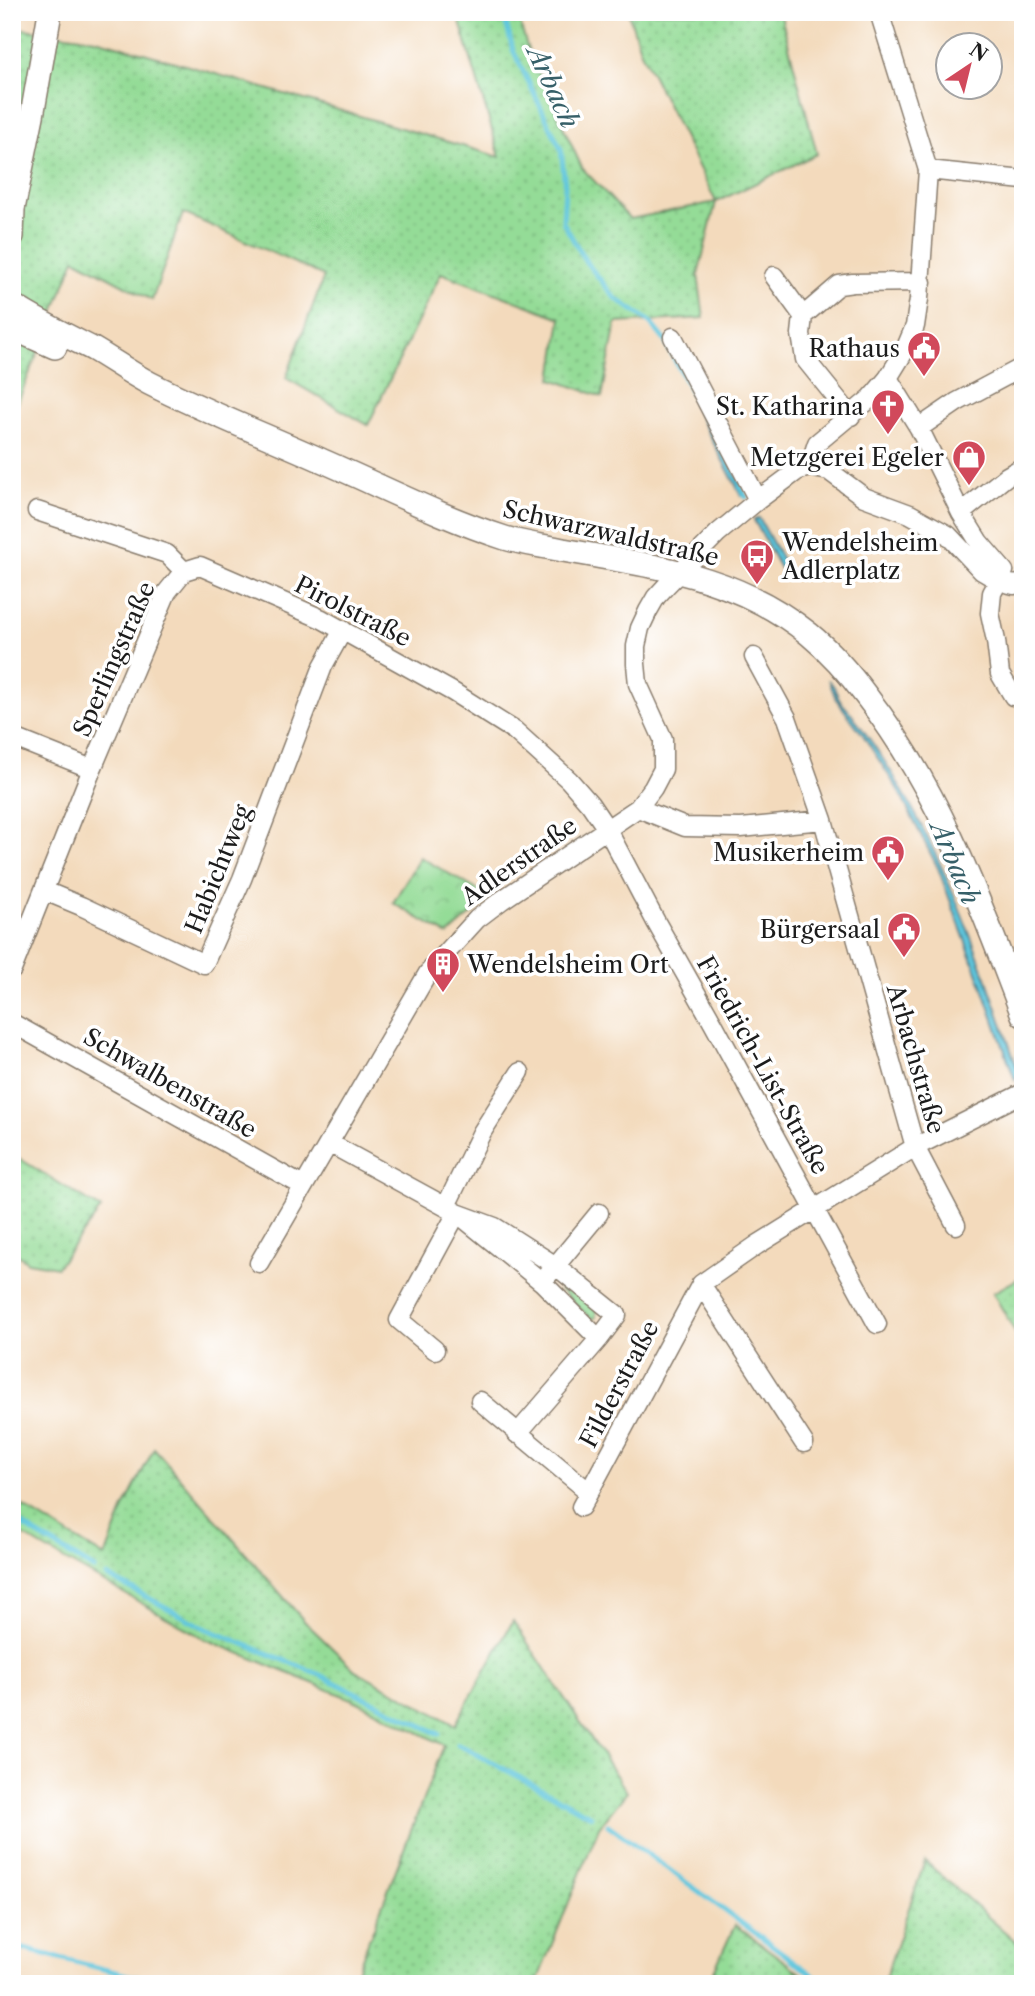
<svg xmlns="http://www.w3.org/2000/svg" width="1035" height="1996" font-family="'Libre Caslon Text',serif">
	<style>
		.grass { fill: url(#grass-dots); stroke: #587c5a; stroke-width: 2 }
		.park { fill: url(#park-crowns); stroke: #587c5a; stroke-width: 2 }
		.water { fill: #60c6dd; stroke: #3e717c; stroke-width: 2 }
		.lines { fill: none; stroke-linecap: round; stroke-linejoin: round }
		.stream { stroke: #60c6dd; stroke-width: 5 }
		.minor-casing { stroke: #887b6c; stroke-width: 21 }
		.tertiary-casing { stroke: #887b6c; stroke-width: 26 }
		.minor { stroke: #fff; stroke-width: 18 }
		.tertiary { stroke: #fff; stroke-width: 23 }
		.labels { text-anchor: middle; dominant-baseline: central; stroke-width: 7; stroke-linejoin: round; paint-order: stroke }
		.poi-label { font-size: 24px; fill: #1c1c1c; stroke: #fff; text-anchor: end }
		.street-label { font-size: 24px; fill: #1c1c1c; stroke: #fff }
		.water-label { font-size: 26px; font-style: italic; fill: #376069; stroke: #fff }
	</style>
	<defs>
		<pattern id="grass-dots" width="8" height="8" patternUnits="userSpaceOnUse" patternTransform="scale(1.75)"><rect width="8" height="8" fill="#94dc97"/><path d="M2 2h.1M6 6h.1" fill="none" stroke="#7fbc82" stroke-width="1.8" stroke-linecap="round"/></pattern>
		<pattern id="park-crowns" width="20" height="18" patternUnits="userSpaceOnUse" patternTransform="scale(1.75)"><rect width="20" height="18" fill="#94dc97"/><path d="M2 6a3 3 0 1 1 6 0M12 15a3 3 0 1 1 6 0" fill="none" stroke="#7fbc82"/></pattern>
	</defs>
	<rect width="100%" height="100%" fill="#fff"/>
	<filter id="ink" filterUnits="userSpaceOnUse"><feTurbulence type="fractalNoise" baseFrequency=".0143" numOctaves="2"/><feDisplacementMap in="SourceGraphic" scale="14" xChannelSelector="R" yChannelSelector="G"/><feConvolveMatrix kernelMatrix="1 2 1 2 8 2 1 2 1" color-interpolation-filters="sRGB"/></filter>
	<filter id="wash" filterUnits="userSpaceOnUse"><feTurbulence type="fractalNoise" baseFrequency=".00686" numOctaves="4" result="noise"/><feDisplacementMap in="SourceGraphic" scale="28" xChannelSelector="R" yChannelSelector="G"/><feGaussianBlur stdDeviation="1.57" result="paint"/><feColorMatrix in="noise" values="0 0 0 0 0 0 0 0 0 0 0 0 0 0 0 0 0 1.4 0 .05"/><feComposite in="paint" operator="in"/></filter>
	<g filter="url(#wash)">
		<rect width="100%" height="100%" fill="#f3dabc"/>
		<!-- grass -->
		<path class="grass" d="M457,12H517L527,47L582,168L630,219L716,202L641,52L628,12H780L817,154L716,202L698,275L704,318L616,323L602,397L552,379L561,318L441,273L368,425L286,378L324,276L183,213L152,300L75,259L12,417V72L17,50L16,28L96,39L500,157Z
			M12,1154L101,1209L57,1267L28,1262L12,1251Z
			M1023,1276V1346L993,1293Z
			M564,1283L596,1309V1317L593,1319L589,1317L559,1289Z
			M154,1448L305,1622L355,1670L455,1725L513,1621L627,1792L599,1827L536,1984H352L444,1745L356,1701L205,1639L49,1551L12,1529V1500L105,1557L124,1508Z
			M925,1861L1023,1948V1984H883Z
			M735,1925L815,1984H708Z"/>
		<!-- park -->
		<path class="park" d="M420,857L491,898L448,935L393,903Z"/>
		<!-- water -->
		<path class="water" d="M698,402L745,492L741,495L693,404Z
			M759,518L786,567L781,570L754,520Z
			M829,681C836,686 835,691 839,699C841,703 846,707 849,711C932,817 977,947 1019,1074L1015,1080L983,988L938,868L897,788L863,735L836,699Z"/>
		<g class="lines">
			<!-- stream -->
			<path class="stream" d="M503,12L513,50L561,149L565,186L563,222L586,262L615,298L649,321L665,341L699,407
				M740,487L746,497
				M12,1519L94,1569
				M107,1576L207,1629L316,1673L439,1734
				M458,1744L591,1816
				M608,1825L825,1984
				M12,1946L163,1984"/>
		</g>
	</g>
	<g filter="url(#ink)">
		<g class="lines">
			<!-- minor casing -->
			<g class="minor-casing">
				<path id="minor" d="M928,170L1023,180
					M774,276L803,316
					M673,337L758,500
					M888,378L919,428L961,513L979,542L1004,571L992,593L990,613L996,641L1000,674L1013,696L1023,694
					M851,416L805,359L801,334L803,316L839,285L853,283L922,282
					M919,428L957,402L1023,367
					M809,467L817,443L871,398L888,378L904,352L915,326L919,299L928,170L879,12
					M37,511L167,554L184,571L200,566L322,619L453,692L515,731L569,780L590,804L607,829L656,922L713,1023L877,1324
					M961,513L1007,476L1023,467
					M754,657L787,718L823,820L915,1147L956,1225
					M12,737L92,769
					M638,808L685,827L741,828L823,820
					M45,891L81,906L204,964L242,879L323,666L343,630
					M12,970L92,769L167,592L184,571
					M12,1023L303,1186
					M329,1143L457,1213L542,1282L599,1339L517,1434
					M446,1206L482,1132L520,1072
					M259,1263L428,973L477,919L502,900L638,808L653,788L663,769V739L638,684L636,664V646L640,628L648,611L656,597L667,585L718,533L758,500L797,471L809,467L829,471L864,497L910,514L948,535L982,571L999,581L1014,585L1023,583
					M548,1275L599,1213
					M701,1284L804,1443
					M435,1350L399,1320L457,1213L495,1227L556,1266L617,1315L599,1339
					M480,1401L583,1487
					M581,1507L701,1284L757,1245L915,1147L1023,1093"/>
			</g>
			<!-- tertiary casing -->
			<g class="tertiary-casing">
				<path id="tertiary" d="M12,236L13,209L32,116L50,12
					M12,305C38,322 65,335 93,349C112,360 130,373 149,383C206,412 265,435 323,461C383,487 443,518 505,538C524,544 544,546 563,550C654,567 733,573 809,634C831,652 850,674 867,697C941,792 980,903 1023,1015
					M12,328L55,347"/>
			</g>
			<!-- minor -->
			<use href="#minor" class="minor"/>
			<!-- tertiary -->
			<use href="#tertiary" class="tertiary"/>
		</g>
	</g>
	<!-- icons -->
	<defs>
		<g id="civic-pin" transform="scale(1.75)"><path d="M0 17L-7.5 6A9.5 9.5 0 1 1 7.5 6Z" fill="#d1495b" stroke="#fff"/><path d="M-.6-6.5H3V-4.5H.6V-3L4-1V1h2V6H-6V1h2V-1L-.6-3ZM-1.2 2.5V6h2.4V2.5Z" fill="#fff"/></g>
		<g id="church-pin" transform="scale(1.75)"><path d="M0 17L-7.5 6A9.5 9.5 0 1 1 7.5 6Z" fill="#d1495b" stroke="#fff"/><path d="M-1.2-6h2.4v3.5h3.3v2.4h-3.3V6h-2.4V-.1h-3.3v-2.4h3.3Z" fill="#fff"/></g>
		<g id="shop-pin" transform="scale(1.75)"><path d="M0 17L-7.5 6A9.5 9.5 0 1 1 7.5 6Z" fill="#d1495b" stroke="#fff"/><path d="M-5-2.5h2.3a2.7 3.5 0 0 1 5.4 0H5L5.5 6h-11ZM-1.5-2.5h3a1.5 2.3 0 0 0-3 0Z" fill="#fff"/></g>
		<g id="bus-pin" transform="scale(1.75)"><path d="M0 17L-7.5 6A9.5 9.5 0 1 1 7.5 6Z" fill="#d1495b" stroke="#fff"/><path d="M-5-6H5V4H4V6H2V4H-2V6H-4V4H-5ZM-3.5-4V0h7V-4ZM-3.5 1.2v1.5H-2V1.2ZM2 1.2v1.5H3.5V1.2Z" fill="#fff"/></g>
		<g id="building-pin" transform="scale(1.75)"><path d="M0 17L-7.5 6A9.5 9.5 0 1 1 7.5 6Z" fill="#d1495b" stroke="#fff"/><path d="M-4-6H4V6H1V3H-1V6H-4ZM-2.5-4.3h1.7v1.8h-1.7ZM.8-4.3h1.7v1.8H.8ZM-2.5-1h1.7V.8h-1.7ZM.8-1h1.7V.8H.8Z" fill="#fff"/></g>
	</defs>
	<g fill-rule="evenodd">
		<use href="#civic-pin" x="924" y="348"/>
		<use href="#church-pin" x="888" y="406"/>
		<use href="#shop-pin" x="969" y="457"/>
		<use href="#bus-pin" x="757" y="556"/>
		<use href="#civic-pin" x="888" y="852"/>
		<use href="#civic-pin" x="904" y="929"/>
		<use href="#building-pin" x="443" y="964"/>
	</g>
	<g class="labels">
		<!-- poi labels -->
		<g class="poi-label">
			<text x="900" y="348">Rathaus</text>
			<text x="864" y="406">St. Katharina</text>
			<text x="944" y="457">Metzgerei Egeler</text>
			<text x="782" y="542" text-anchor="start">Wendelsheim<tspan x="782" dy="28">Adlerplatz</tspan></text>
			<text x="864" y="852">Musikerheim</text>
			<text x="880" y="929">Bürgersaal</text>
			<text x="467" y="964" text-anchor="start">Wendelsheim Ort</text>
		</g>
		<!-- street labels -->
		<g class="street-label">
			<text transform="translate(611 533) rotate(13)">Schwarzwaldstraße</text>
			<text transform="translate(353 611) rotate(27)">Pirolstraße</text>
			<text transform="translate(114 659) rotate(-66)">Sperlingstraße</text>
			<text transform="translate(519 861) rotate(-35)">Adlerstraße</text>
			<text transform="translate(218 869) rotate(-68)">Habichtweg</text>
			<text transform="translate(916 1059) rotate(74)">Arbachstraße</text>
			<text transform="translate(763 1065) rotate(61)">Friedrich-List-Straße</text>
			<text transform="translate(170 1083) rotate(30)">Schwalbenstraße</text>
			<text transform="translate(619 1384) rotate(-62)">Filderstraße</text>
		</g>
		<!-- water labels -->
		<g class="water-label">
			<text transform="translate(553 87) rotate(65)">Arbach</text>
			<text transform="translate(955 863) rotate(67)">Arbach</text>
		</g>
	</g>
	<!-- margin -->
	<rect width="1035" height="1996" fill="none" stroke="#fff" stroke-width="42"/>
	<!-- north arrow -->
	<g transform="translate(969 66) rotate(35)"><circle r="33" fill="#ffffff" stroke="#a4a4a4" stroke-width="2"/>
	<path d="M0-5L12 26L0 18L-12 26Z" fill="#d1495b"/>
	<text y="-10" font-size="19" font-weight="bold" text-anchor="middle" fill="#1c1c1c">N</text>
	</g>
</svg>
